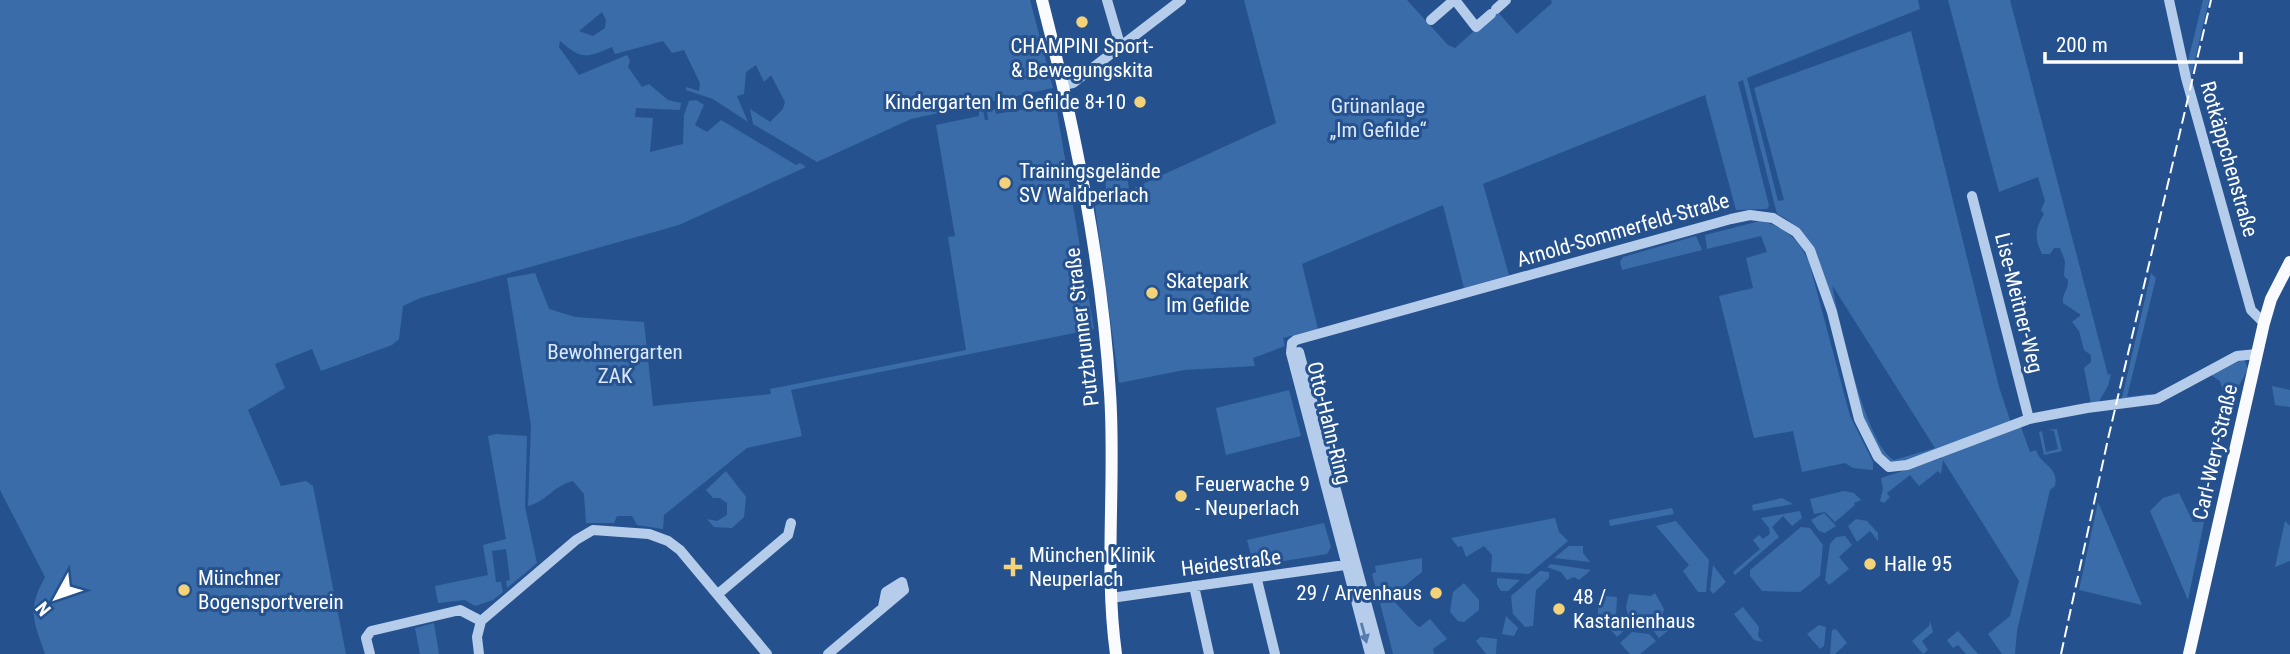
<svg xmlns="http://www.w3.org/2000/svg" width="2290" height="654" font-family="'Roboto Condensed',sans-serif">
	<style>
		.green { fill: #3a6caa; fill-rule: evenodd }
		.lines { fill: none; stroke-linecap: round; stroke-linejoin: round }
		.minor { stroke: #b5cdeb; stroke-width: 10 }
		.major { stroke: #fafbff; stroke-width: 12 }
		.rail { stroke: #fff; stroke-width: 2; stroke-dasharray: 12 5; stroke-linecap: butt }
		.oneway { fill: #577daf }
		.poi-dot { fill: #f4d27a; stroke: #25528e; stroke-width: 2.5 }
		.labels { text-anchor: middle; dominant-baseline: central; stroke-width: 6; stroke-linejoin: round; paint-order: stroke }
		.poi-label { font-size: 21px; fill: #fff; stroke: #25528e; text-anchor: start }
		.park-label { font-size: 21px; fill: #dae7f8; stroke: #25528e }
		.street-label { font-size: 21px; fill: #fff; stroke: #25528e }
	</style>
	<rect width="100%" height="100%" fill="#25528e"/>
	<!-- green -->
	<path class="green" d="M0,0H1030L1053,88L911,119L817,162L753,124L750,109L770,122L783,109L785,102L771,75L764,82L756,65L746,72L744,94L737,96L748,122L713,99L686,90V87L699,91L700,83L684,50L672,53L663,41L615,54L612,47C586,58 582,60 560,41L559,47L579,75L627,55L630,61L628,67L642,87L649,84L668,100L681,103L680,110L636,108L635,117L653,118L650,152L683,144L684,115L689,101L696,100L704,105L695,125L707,132L721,120L796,165L800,163L806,167L679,225L420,298L403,306L399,339L392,345L321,371L312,349L275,364L285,388L248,410L281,486L306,481L313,486L346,654H45C33,619 27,611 45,577L0,490ZM602,12L606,20L605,28L593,36L579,31Z
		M1244,0H1407L1448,45L1455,48L1497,11L1517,34L1552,3L1551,0H1918L1920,9L1747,78L1778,201L1784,200L1754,88L1911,31L1999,387L2013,429L2021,427L2030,452L2036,450C2041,466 2059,466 2055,486L2050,490L2017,631L2015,654H2002L1988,634L2010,616L2019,581L1943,460L1941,474L1938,471L1919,486L1910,475L1887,493L1890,497L1884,503L1880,501L1883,489L1881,478L1942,458L1937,451C1925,455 1908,464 1895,464C1849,463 1846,241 1777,214L1743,80L1738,82L1769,206L1767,209L1736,210L1705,95L1483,184L1509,275L1464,288L1443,205L1302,264L1318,329L1283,338L1285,346L1253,358L1255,366L1184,370L1119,383L1095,206L1276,123ZM1832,284V285L1935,448L1894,460C1866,446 1838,318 1832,284Z
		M1948,0H2010L2108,375L2111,374L2108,386L2098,403L2091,404L2084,368L2091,362V355L2084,350L2079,331L2072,322L2081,315L2063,303C2062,293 2069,289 2068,280L2064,276L2065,261L2060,248H2054L2050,254H2042C2034,238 2035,229 2044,214L2041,210L2045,201L2038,177L1999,192Z
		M2203,0H2209L2191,76L2187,65Z
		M1055,100L1094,329L791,390L802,436L747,448L664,515L663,529L637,525L632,516H617L614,523H586L584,494L573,481C553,486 547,501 528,506L531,425L507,278L535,273L549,309L575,317L644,322L653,406L771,394L770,389L966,350L948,237L955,236L936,125L979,116V111H983L985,120H988L987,111L995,109L996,114L1043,106V101Z
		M1125,167L1129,188L1107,198L1104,170Z
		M1760,221C1785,226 1799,240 1809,262L1850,416L1873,462V470L1853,468L1845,463L1802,472L1793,431L1754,438L1719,296L1753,288L1746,258L1767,252L1761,236L1707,249L1705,235Z
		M1696,236L1702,250L1622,270L1620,262L1623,257Z
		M2151,273L2156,278L2127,397L2149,394L2151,398L2121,402Z
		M2244,359L2248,369L2237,389L2231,416L2220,381L2211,375Z
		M2272,386L2290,390V407L2275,405Z
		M1289,390L1301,436L1226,455L1216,408Z
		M2057,429L2062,451L2044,455L2039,432L2042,431L2046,452L2058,449L2054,431L2048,430Z
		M496,434L527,436L525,507L537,563L507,588L506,581L510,580L506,549L492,551L496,582H501L503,592L493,600L475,606L465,600L438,603L435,586L488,575L483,545L506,539L488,436Z
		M726,471L746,497L744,517L732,528L714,527L707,519L717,521L727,515V503L720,498H713L706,490Z
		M1844,491L1854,493L1861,500L1854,503L1855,505L1835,522L1825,512L1814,514L1810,499Z
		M2179,493L2193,522H2204L2188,600L2150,511L2163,498Z
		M1782,498L1793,504L1753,511L1752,505Z
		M2098,502L2142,605L2079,590Z
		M1672,508L1674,514L1610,526L1609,520Z
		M1800,511L1802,518L1792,526L1783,516L1772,527L1779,537L1735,575L1733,572L1760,549L1753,540L1759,535L1763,539L1770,534L1769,528L1761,518Z
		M1824,513L1836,526L1825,533L1819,531L1811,520Z
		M1555,518L1559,532L1568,541L1529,574L1491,572L1492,555L1484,546L1466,557L1462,546L1458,547L1451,538Z
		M1856,519L1867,521L1878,533V541L1870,531L1857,542L1848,526Z
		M1676,521L1709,560L1706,592H1698L1683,571L1689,565L1656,526Z
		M2285,521L2290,526V561L2275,567Z
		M1324,523L1331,547L1327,554L1254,566L1247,540Z
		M1801,527L1810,528L1823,545L1820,576L1800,592L1762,591L1750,576V570Z
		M1845,536L1852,545L1839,557L1849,569L1829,585L1825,580L1830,544L1836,537Z
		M1569,546H1583V553L1590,562L1554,558Z
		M1422,558V572L1392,596L1378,598L1372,574L1376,572L1375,566Z
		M1551,564L1591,570L1579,580L1574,577L1567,580L1561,572L1547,567Z
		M1713,565L1726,582L1713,594L1710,590Z
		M1540,571L1549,572V578L1536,590L1533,626L1525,627L1513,614L1511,596Z
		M1497,578L1520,580L1508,591H1501L1497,585Z
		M1464,583L1479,600V610L1464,622L1458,621L1450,612L1453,592Z
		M1655,593L1664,609L1662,617L1671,628L1659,638L1649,625L1629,619L1626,607L1629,594L1651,596Z
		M1606,596L1617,597L1616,615L1627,628L1617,637L1598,615V602Z
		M1392,599L1417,626L1420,627L1430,619L1447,639L1433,649L1434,654H1393L1380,603Z
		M1743,607L1759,627L1758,636L1763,642L1754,640L1734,614Z
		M1506,616L1518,628L1514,636L1502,634Z
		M1930,621L1933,632L1922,641L1928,650L1923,654L1912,641L1929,626Z
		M434,623L439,654H420L415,628Z
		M1819,625L1826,627L1824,646L1820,649L1807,634Z
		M1836,629L1847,643L1835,654H1830L1832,630Z
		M1958,631L1978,654H1966L1958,645L1953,648L1947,640Z
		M1632,632L1649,634L1656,641L1640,654H1630L1620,643Z
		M1481,637L1497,639L1496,654H1486L1476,641Z"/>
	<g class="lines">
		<!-- minor -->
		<path class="minor" d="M1107,0L1121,48
			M1455,0L1476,27L1491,14
			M2169,0L2186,78L2251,310L2264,323
			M1496,9L1506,0
			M1431,20L1454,0
			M1063,85L1073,83L1181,0
			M1972,196L2029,419
			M1299,352L1380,654
			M1257,580L1275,654
			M1194,586L1209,654
			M718,594L788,535L791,523
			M1111,598L1352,564
			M370,654L366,638L371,631L460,610L481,621
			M479,654L477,637L481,621L576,540L593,530L649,534L668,541L680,550L767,654
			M828,654L904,590L902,582L886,592L883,607
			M1370,654L1291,353L1292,343L1296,340L1731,219L1750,215L1773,218L1796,232L1810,250L1832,312L1859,419L1878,457L1889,467L1907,465L2029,419L2087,408L2157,399L2237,356L2257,354"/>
		<!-- major -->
		<path class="major" d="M1042,0C1075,128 1102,261 1110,393C1116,480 1104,568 1116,654
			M2189,654L2264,323L2271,299L2290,262"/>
		<!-- rail -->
		<path class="rail" d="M2061,654L2108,439L2211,0"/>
	</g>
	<!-- one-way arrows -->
	<defs><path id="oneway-solid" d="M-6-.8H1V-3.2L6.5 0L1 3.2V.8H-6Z" transform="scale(1.75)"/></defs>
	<use class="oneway" href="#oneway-solid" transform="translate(1364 633) rotate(75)"/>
	<!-- markers -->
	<g class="poi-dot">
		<circle cx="1082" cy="22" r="7"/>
		<circle cx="1140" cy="102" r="7"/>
		<circle cx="1005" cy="183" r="7"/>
		<circle cx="1152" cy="293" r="7"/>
		<circle cx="1181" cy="496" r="7"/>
		<circle cx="1870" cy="564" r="7"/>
		<path d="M1009.5 556.5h7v7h7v7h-7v7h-7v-7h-7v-7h7z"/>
		<circle cx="184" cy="590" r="7"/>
		<circle cx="1436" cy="593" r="7"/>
		<circle cx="1559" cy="609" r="7"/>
	</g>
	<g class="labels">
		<!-- poi labels -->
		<g class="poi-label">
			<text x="1082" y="46" text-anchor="middle">CHAMPINI Sport-<tspan x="1082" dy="24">&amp; Bewegungskita</tspan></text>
			<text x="1126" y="102" text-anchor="end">Kindergarten Im Gefilde 8+10</text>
			<text x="1019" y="171">Trainingsgelände<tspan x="1019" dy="24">SV Waldperlach</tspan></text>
			<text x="1166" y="281">Skatepark<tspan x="1166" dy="24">Im Gefilde</tspan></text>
			<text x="1195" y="484">Feuerwache 9<tspan x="1195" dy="24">- Neuperlach</tspan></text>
			<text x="1029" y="555">München Klinik<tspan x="1029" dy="24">Neuperlach</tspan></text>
			<text x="1884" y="564">Halle 95</text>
			<text x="198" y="578">Münchner<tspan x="198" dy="24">Bogensportverein</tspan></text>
			<text x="1422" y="593" text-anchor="end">29 / Arvenhaus</text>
			<text x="1573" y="597">48 /<tspan x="1573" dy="24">Kastanienhaus</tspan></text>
		</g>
		<!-- park labels -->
		<g class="park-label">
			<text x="1378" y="106">Grünanlage<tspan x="1378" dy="24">„Im Gefilde“</tspan></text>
			<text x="615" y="352">Bewohnergarten<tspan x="615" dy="24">ZAK</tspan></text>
		</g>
		<!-- street labels -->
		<g class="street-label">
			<text transform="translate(2229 159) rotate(74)">Rotkäppchenstraße</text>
			<text transform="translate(1623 230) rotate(-16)">Arnold-Sommerfeld-Straße</text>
			<text transform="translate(2019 303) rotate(76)">Lise-Meitner-Weg</text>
			<text transform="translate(1082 327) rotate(-97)">Putzbrunner Straße</text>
			<text transform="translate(1329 423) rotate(76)">Otto-Hahn-Ring</text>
			<text transform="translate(2215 452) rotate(-77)">Carl-Wery-Straße</text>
			<text transform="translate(1231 563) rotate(-7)">Heidestraße</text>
		</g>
	</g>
	<!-- north arrow -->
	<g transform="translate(56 598) rotate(230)" stroke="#25528e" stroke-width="5" paint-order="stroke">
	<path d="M0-5L12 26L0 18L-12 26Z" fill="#ffffff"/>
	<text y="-10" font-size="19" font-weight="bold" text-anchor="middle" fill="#ffffff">N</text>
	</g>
	<!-- scale -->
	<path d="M2045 52v10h196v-10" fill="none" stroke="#ffffff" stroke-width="3.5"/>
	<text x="2056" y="52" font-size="21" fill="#ffffff" stroke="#25528e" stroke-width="5" paint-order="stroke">200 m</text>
</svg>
